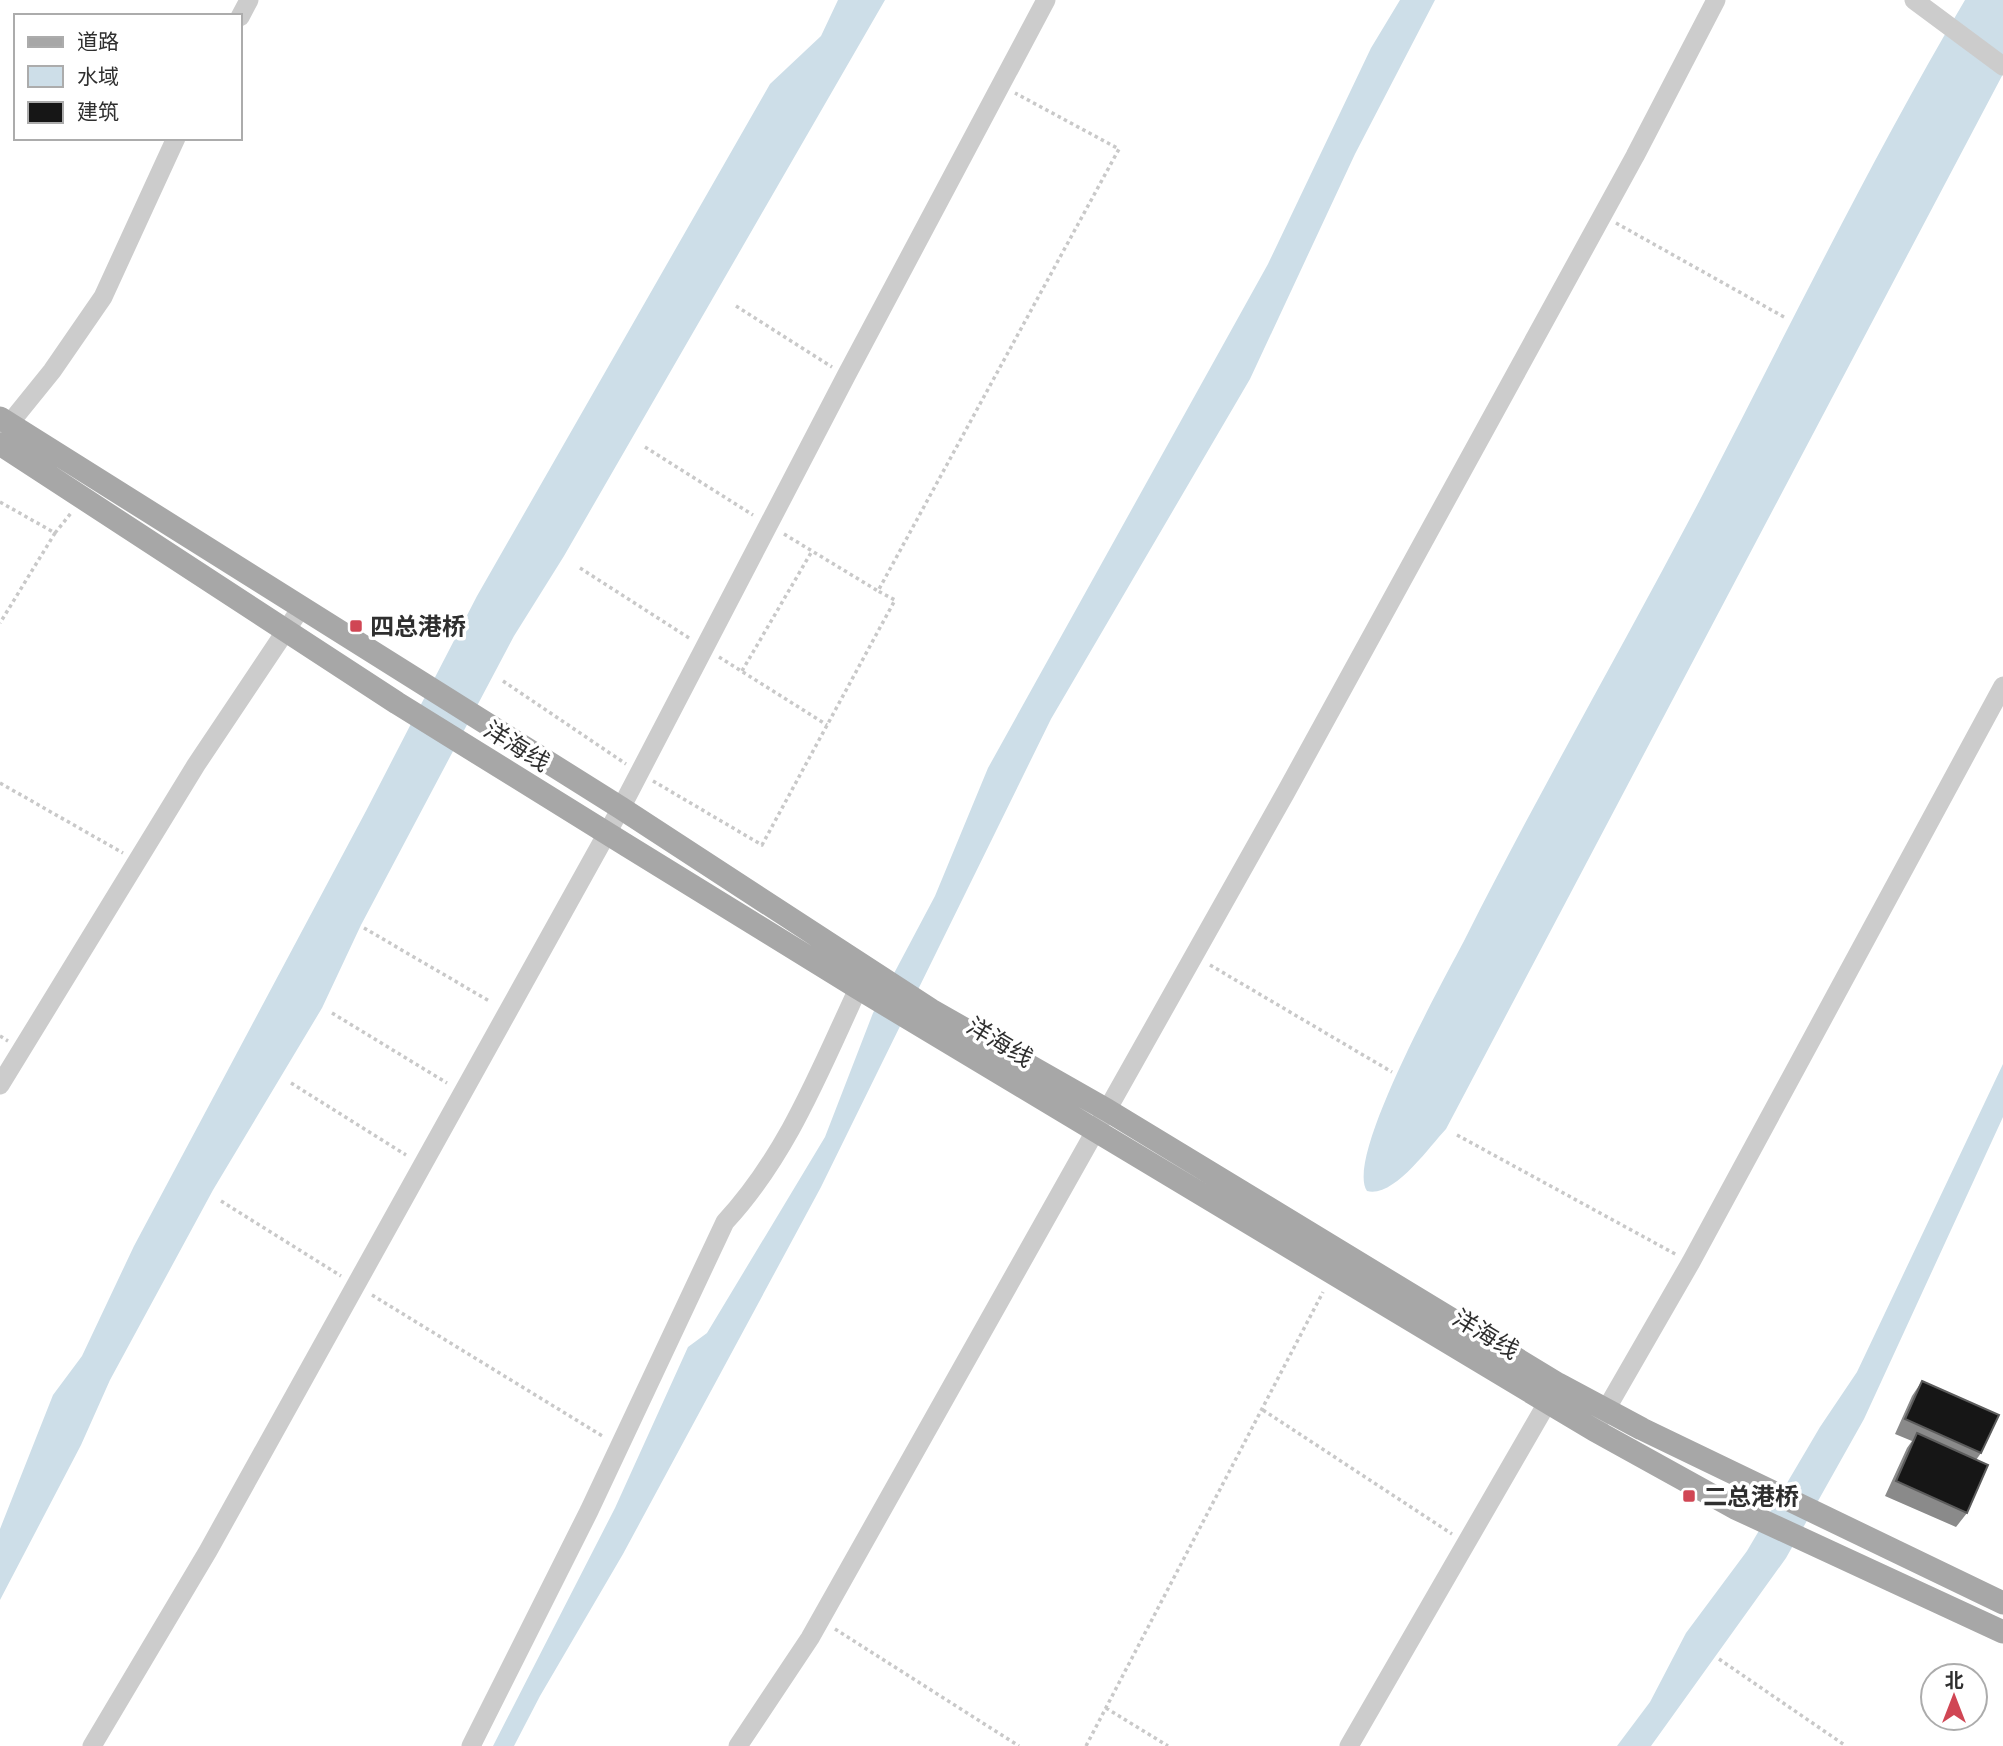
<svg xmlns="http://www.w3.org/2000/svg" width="2003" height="1746" font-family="Raleway,'Noto Sans SC',sans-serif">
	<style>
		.water { fill: #cddee8 }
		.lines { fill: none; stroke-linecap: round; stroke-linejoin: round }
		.path { stroke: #c9c9c9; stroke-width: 3.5; stroke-dasharray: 3.5 3.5; stroke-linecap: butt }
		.minor { stroke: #ccc; stroke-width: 19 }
		.major { stroke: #a7a7a7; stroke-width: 23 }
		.wall { fill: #8a8a8a }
		.building { fill: #161616; stroke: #5c5c5c; stroke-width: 2 }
		.poi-dot { fill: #d04654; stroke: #fff; stroke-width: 2.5 }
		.labels { text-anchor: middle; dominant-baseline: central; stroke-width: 7; stroke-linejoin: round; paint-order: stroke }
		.poi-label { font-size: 24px; font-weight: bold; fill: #2f2f2f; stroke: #fff; text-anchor: start }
		.street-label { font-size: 24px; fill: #2f2f2f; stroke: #fff }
	</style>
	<rect width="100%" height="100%" fill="#fff"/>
	<!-- water -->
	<path class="water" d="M838,0H885L564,556L514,636L361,925L322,1008L213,1190L110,1380L81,1445L0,1600V1529L53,1395L82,1356L134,1246L366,811L477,596L770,84L821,36Z
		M1400,0H1435L1355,154L1250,379L1051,719L821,1187L623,1554L540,1696L514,1746H493L615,1508L688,1347L707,1333L825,1137L873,1013L935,896L988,768L1268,264L1371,48Z
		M1965,0H2003V74L1446,1129C1428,1148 1394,1198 1367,1191C1344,1158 1445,978 1465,939C1541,788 1625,643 1703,494C1789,328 1870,161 1965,0Z
		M2003,1064V1117L1864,1419L1786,1558L1651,1746H1617L1650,1702L1686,1633L1747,1551L1820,1427L1857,1372Z"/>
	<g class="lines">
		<!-- path -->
		<path class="path" d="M1616,223L1784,317
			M736,306L832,367
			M645,447L753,515
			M0,502L55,533L0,623
			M55,533L71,513
			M784,534L878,591
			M580,568L689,638
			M719,657L827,725
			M742,671L812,551
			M503,681L626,764
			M653,781L762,845L895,600L878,591L1119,149L1015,93
			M0,783L123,853
			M364,928L491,1002
			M1210,965L1392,1072
			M332,1013L447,1083
			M0,1036L8,1041
			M291,1083L406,1155
			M1457,1135L1677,1255
			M221,1201L341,1276
			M372,1295L604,1437
			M1263,1410L1452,1534
			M835,1629L1019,1746
			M1719,1659L1846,1746
			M1106,1708L1168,1746
			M1086,1746L1323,1292"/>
		<!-- minor -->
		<path class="minor" d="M1914,0L2003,66
			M240,17L249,0
			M1,434L52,371L103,297L176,138
			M0,1085L196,765L301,608
			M1600,1420L1691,1262L2003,686
			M92,1746L208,1551L621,808L846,376L1046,0
			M471,1746L589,1511L725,1222C790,1152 823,1062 864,976
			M738,1746L810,1638L1286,792L1635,156L1716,0
			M1349,1746L1554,1391"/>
		<!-- major -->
		<path class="major" d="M0,418L621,808L931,1010L1107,1110L1558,1384L1642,1429L2003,1603
			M0,444L397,703L626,845L858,988L1594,1430L1735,1508L2003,1632"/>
	</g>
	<!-- wall -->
	<path class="wall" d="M1922,1381L1981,1453L1976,1460L1967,1513L1956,1527L1885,1496L1907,1448L1912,1441L1895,1434L1912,1396Z"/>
	<!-- building -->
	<path class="building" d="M1922,1381L1999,1415L1981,1453L1905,1419Z
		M1917,1433L1988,1465L1967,1513L1896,1481Z"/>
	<!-- markers -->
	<g class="poi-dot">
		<rect x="349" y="619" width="14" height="14" rx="3.5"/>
		<rect x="1682" y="1489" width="14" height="14" rx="3.5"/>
	</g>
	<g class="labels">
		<!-- poi labels -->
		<g class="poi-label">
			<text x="370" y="626">四总港桥</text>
			<text x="1703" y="1496">二总港桥</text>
		</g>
		<!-- street labels -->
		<g class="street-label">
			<text transform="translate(517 746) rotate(32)">洋海线</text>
			<text transform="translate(1000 1042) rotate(31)">洋海线</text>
			<text transform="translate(1486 1334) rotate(31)">洋海线</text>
		</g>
	</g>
	<!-- legend -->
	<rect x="14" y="14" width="228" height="126" fill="#ffffff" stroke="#acacac" stroke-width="2"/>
	<rect x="28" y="37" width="35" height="10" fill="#a7a7a7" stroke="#acacac" stroke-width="2"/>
	<text x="77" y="49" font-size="21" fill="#2f2f2f">道路</text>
	<rect x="28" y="66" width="35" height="21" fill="#cddee8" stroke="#acacac" stroke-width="2"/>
	<text x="77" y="84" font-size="21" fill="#2f2f2f">水域</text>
	<rect x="28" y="102" width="35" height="21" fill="#161616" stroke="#acacac" stroke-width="2"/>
	<text x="77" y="119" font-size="21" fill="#2f2f2f">建筑</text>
	<!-- north arrow -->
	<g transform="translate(1954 1697)"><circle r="33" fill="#ffffff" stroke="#acacac" stroke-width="2"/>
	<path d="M0-5L12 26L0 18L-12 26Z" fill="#d04654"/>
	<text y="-10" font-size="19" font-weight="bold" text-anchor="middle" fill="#2f2f2f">北</text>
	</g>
</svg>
